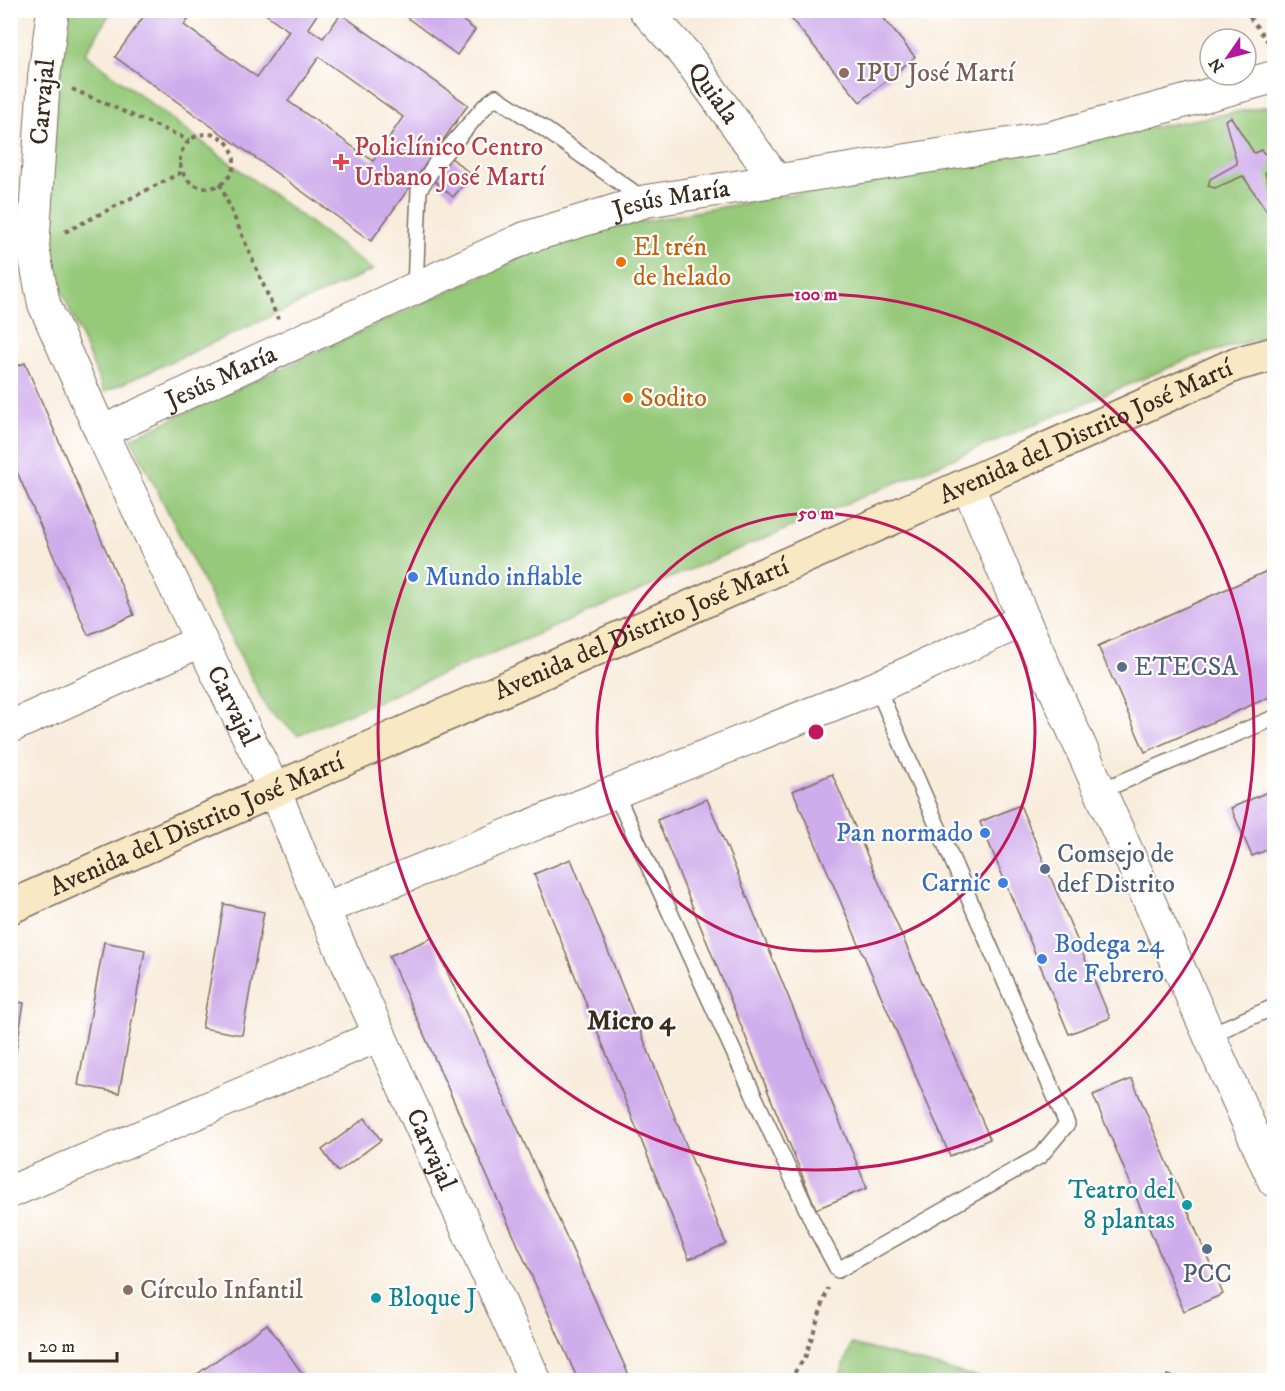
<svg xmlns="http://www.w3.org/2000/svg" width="1285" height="1391" font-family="'IM FELL DW Pica',serif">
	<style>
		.green { fill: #96c97a; stroke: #687a4c; stroke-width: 1.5 }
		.building { fill: #cfaceb; fill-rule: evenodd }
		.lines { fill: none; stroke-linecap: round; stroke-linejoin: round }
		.service-casing { stroke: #7d6e60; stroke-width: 18 }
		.minor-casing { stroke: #7d6e60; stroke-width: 34 }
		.secondary-casing { stroke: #7d6e60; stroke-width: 36 }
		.path { stroke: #7d6e60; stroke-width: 4; stroke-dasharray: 4.5 4.5; stroke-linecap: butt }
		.service { stroke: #fff; stroke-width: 15 }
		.minor { stroke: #fff; stroke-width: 32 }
		.secondary { stroke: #f8e8c3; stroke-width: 33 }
		.ring { fill: none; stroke: #c2185b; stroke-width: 3 }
		.education-dot { fill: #8d6e63; stroke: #fff; stroke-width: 2 }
		.health-dot { fill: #e0444e; stroke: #fff; stroke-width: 2 }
		.food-dot { fill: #e8710a; stroke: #fff; stroke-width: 2 }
		.shop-dot { fill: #3f7fe0; stroke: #fff; stroke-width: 2 }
		.service-dot { fill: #5c6f8a; stroke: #fff; stroke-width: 2 }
		.culture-dot { fill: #0f9aa8; stroke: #fff; stroke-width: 2 }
		.labels { text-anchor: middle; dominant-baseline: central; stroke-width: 4.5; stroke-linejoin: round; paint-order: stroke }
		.education-label { font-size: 26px; fill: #785e54; stroke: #fff; text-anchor: start }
		.street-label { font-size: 26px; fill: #3b2a1e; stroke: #fff }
		.health-label { font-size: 26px; fill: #be3a42; stroke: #fff; text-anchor: start }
		.food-label { font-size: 26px; fill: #c56008; stroke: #fff; text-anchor: start }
		.shop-label { font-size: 26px; fill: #366cbe; stroke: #fff; text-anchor: start }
		.service-label { font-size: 26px; fill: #4e5e75; stroke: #fff; text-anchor: start }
		.culture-label { font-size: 26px; fill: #0d838f; stroke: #fff; text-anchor: end }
		.neighbourhood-label { font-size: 27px; font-weight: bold; fill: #3b2a1e; stroke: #fff }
		.centre { fill: #c2185b; stroke: #fff; stroke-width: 3 }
		.ring-label { font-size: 18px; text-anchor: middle; font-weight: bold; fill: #c2185b; stroke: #fff; stroke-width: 4.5; stroke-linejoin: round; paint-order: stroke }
	</style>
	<rect width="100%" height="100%" fill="#fff"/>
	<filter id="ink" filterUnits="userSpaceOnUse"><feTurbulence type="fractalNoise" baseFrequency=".0167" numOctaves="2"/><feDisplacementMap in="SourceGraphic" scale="12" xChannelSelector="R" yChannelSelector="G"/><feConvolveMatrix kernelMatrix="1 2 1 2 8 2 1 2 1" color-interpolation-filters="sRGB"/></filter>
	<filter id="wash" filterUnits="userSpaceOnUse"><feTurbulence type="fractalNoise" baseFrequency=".008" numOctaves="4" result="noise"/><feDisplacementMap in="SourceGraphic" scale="24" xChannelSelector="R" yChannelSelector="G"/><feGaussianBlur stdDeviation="1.35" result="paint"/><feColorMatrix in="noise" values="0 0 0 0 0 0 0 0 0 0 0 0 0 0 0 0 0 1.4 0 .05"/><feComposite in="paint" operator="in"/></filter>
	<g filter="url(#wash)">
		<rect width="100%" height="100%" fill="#f8ecdb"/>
		<!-- green -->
		<path class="green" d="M112,10L85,54L373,270L104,392L50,262L49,191L67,11Z
			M1274,105V334L1194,357L298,735L267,709L131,438L570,235Z
			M852,1344L989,1380H838Z"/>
		<g id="blocks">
			<!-- building -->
			<path class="building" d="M148,10H194L184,25L257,77L289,31L260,10H320L308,28L323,38L341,14L468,105L438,147L472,175L453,197L422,170L371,241L115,57ZM319,57L403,117L373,161L288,101Z
				M397,10H449L475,30L457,55Z
				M784,10H877L915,57L860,102Z
				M1231,117L1254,153L1261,150L1265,154L1274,150V160L1270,163V168L1265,173L1274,201V213L1270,216L1243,176L1215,188L1208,186L1210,179L1237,164L1225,120Z
				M25,363L134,615L88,635L10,456V369Z
				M1274,568V695L1145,752L1098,646Z
				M832,774L990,1139L950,1156L793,791Z
				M1272,790L1274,795V847L1252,856L1231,808Z
				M707,799L867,1188L816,1209L657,820Z
				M1020,805L1110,1018L1069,1034L980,822Z
				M571,859L726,1244L689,1259L534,874Z
				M224,904L264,912L242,1035L202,1028Z
				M432,938L631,1380H578L389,956Z
				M104,942L145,950L119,1093L78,1085Z
				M10,1001L24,1003L12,1074H10Z
				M1132,1079L1223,1294L1184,1311L1093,1095Z
				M365,1118L381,1140L338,1172L322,1150Z
				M267,1324L307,1380H189Z
				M1167,1375L1185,1380H1166Z"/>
		</g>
	</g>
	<g filter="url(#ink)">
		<use href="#blocks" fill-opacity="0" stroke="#7d6e60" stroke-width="1.5"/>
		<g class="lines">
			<!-- service casing -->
			<g class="service-casing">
				<path id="service" d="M415,288L419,190L436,163L486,105L496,97L543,128L646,201
					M1100,791L1274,718
					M615,792L736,1057L815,1227L838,1270L1040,1156L1067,1124L877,687
					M1209,1035L1274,1007"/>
			</g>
			<!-- minor casing -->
			<g class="minor-casing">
				<g id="minor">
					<path id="s1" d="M53,10L44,77L33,248L44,304L101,432L201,641L274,789L323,909L535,1380"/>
					<path id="s2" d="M645,10L686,55L776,180"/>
					<path id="s3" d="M101,432L525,238L646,201L1053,137L1274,77"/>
					<path d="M968,486L1024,620L1274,1181"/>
					<path d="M10,727L201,641"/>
					<path d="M323,909L877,687L1024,620"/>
					<path d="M10,1192L380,1035"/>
				</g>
			</g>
			<!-- secondary casing -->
			<g class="secondary-casing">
				<g id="secondary">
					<path id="s4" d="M10,907C418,725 829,549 1236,364L1274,354"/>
				</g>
			</g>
			<!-- path -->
			<path class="path" d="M1244,10L1273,48
				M72,89L189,140
				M180 161a27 27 0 1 1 54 0a27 27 0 1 1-54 0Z
				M220,184L278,319
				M65,232L182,172
				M789,1380L805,1358L828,1288"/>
			<!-- service -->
			<use href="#service" class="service"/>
			<!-- minor -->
			<use href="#minor" class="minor"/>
			<!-- secondary -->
			<use href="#secondary" class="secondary"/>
		</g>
	</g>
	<!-- distance rings -->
	<g class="ring">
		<circle cx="816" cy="732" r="219"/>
		<circle cx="816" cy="732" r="438"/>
	</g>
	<!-- markers -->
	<g class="education-dot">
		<circle cx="844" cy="73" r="6"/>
		<circle cx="128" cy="1290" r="6"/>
	</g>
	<path class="health-dot" d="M338 153h6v6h6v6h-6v6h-6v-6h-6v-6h6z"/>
	<g class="food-dot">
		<circle cx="621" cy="262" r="6"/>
		<circle cx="628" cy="398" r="6"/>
	</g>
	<g class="shop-dot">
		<circle cx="413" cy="577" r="6"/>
		<circle cx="985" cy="833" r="6"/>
		<circle cx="1003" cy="883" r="6"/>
		<circle cx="1042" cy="959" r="6"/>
	</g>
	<g class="service-dot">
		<circle cx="1122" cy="667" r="6"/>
		<circle cx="1045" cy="869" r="6"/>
		<circle cx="1207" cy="1249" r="6"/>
	</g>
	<g class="culture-dot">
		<circle cx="1187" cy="1205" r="6"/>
		<circle cx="376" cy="1298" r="6"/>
	</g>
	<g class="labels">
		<!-- education labels -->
		<g class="education-label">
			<text x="856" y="73">IPU José Martí</text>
			<text x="140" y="1290">Círculo Infantil</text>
		</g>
		<!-- street labels -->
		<g class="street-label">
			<text stroke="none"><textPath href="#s2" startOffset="108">Quiala</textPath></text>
			<text transform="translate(43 102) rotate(-85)">Carvajal</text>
			<text stroke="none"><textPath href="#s3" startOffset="618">Jesús María</textPath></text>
			<text stroke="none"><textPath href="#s3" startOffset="132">Jesús María</textPath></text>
			<text stroke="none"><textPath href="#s4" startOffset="1176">Avenida del Distrito José Martí</textPath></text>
			<text stroke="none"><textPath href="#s4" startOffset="690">Avenida del Distrito José Martí</textPath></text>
			<text stroke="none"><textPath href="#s1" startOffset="740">Carvajal</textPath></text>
			<text stroke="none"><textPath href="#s4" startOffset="204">Avenida del Distrito José Martí</textPath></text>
			<text stroke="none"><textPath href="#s1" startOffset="1226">Carvajal</textPath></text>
		</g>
		<!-- health labels -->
		<g class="health-label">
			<text x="354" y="147">Policlínico Centro<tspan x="354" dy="30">Urbano José Martí</tspan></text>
		</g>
		<!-- food labels -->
		<g class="food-label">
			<text x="633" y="247">El trén<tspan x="633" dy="30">de helado</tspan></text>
			<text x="640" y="398">Sodito</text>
		</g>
		<!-- shop labels -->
		<g class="shop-label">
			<text x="425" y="577">Mundo inflable</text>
			<text x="973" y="833" text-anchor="end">Pan normado</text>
			<text x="991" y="883" text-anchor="end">Carnic</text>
			<text x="1054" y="944">Bodega 24<tspan x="1054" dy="30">de Febrero</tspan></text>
		</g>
		<!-- service labels -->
		<g class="service-label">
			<text x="1134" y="667">ETECSA</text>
			<text x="1057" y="854">Comsejo de<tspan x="1057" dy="30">def Distrito</tspan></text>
			<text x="1207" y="1274" text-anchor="middle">PCC</text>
		</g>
		<!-- culture labels -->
		<g class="culture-label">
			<text x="1175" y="1190">Teatro del<tspan x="1175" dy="30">8 plantas</tspan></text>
			<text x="388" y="1298" text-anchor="start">Bloque J</text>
		</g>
		<!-- neighbourhood labels -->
		<g class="neighbourhood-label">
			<text x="631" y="1021">Micro 4</text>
		</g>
	</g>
	<circle cx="816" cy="732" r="9" class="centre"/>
	<g class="ring-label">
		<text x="816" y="300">100 m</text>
		<text x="816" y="519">50 m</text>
	</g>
	<!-- margin -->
	<rect width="1285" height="1391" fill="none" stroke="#fff" stroke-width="36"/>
	<!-- north arrow -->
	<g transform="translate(1228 57) rotate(235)"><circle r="28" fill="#ffffff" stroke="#b1aaa5" stroke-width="1.5"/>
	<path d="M0-4.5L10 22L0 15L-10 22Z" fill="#b5179e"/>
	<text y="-9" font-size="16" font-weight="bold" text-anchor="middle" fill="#3b2a1e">N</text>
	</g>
	<!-- scale -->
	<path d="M30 1352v9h87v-9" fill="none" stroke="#3b2a1e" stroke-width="3"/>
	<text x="39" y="1352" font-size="18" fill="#3b2a1e" stroke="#ffffff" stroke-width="4.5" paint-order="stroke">20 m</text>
</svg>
